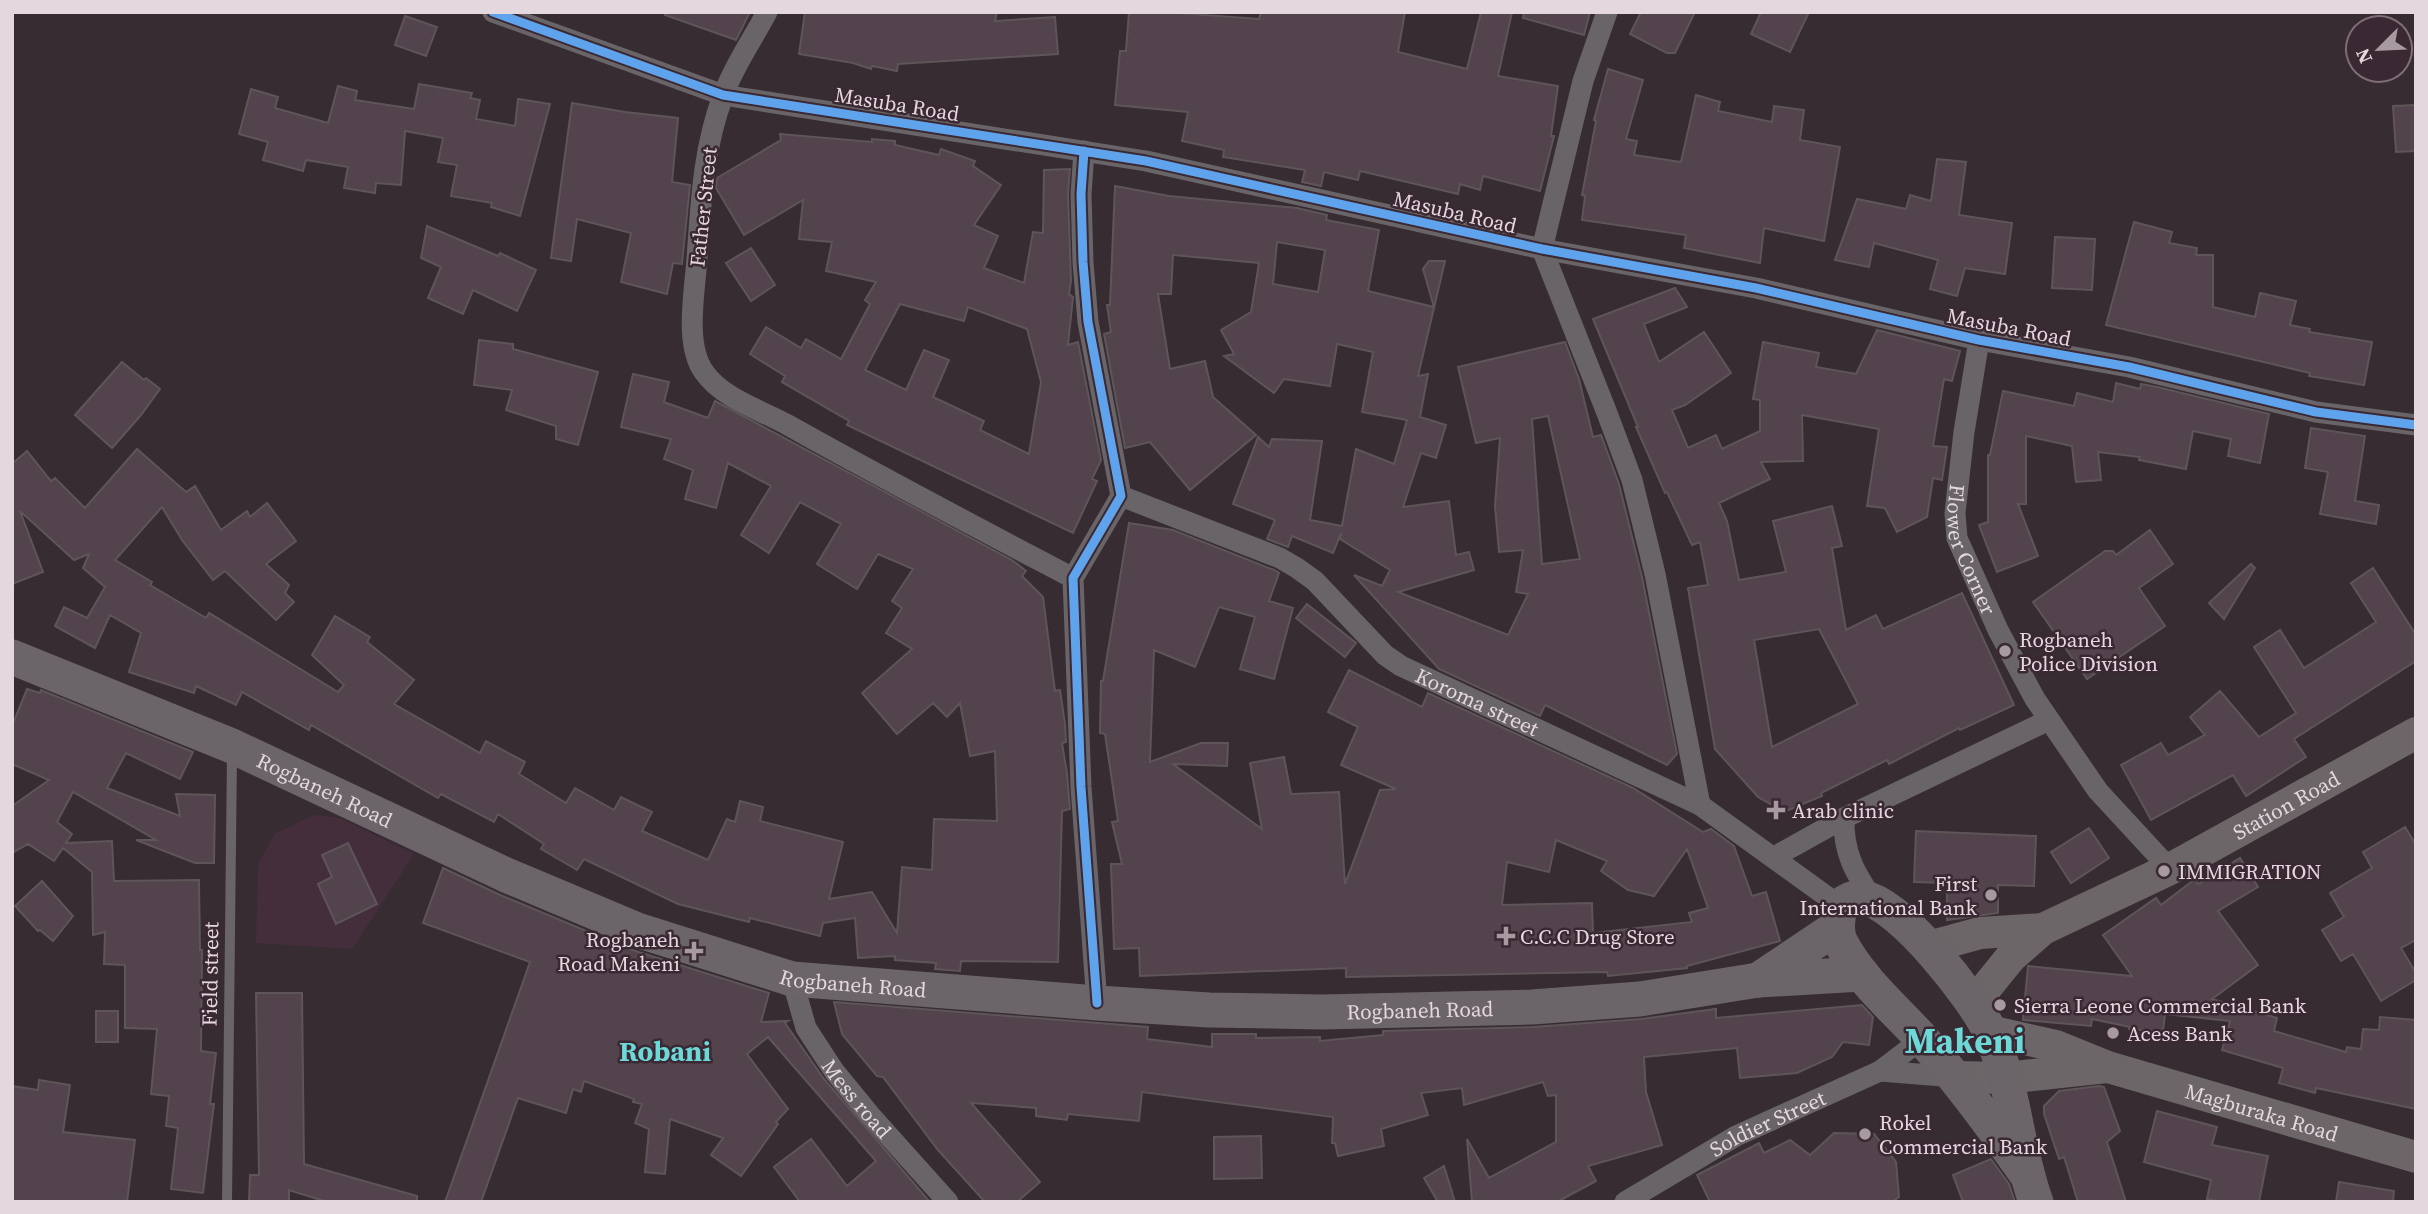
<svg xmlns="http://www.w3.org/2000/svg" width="2428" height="1214" font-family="'Source Serif 4',serif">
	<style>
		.built { fill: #452e3b }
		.building { fill: #52434c; stroke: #5e5559; stroke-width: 2; fill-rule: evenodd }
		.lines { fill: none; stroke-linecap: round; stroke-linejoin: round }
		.lane { stroke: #696467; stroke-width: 10 }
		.street { stroke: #696467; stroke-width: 21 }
		.secondary { stroke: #6c6668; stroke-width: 32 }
		.primary { stroke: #6b6468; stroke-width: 35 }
		.cycleway-casing { stroke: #3a2832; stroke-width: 13 }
		.cycleway { stroke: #60a3ed; stroke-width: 9 }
		.poi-dot { fill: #a79ba1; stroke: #3a2832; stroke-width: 2.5 }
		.labels { text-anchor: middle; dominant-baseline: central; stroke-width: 5; stroke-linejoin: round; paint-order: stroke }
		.street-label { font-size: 21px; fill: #e4d7de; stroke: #3a2832 }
		.poi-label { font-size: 21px; fill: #e4d7de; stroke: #3a2832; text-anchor: start }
		.district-label { font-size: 28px; font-weight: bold; fill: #6cd8d8; stroke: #3a2832 }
		.town-label { font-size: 35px; font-weight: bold; fill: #6cd8d8; stroke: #3a2832 }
	</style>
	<rect width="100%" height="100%" fill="#362c31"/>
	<!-- built -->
	<path class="built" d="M313,815L340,818L414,854L352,949L256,943L258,864L275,834Z"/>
	<!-- building -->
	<path class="building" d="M665,12H750L736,40L665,15Z
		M805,12H997L995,21L1055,17L1058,54L898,64L897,71L872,66L871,69L853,63L799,54Z
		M1129,12H1165L1259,19L1261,12H1405L1398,52L1467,69L1481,12H1512L1498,76L1558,86L1551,136H1554L1540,191L1483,176L1480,190L1460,184L1458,194L1360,171L1358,180L1324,172L1321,186L1302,182L1305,170L1223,157L1224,150L1182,141L1188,112L1115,105L1120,51H1126Z
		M1524,12H1590L1584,35L1523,18Z
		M1641,12H1695L1675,53H1667L1630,34Z
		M1761,12H1809L1790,52L1751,34Z
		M405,16L437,27L426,56L395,45Z
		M1608,69L1643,80L1626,139L1637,141L1634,155L1681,162L1696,95L1720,102L1718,111L1772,122L1774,106L1804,110L1800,140L1840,147L1824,241L1764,228L1760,263L1684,248L1686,235L1582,220L1585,196L1582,195L1596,121L1594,120Z
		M419,84L472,93L470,98L480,100L476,119L515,126L518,99L550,104L520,216L491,207L492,203L451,196L457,165L438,162L443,138L405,131L401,185L376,183L375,193L344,188L348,167L306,160L303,171L263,160L268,142L239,134L251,89L278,97L275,108L328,123L338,86L357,91L355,100L414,109Z
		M572,103L625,112L678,118L672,182L690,185L682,264L673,263L667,294L621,282L631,233L577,219L571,261L551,258Z
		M2416,105V151L2396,152L2393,106Z
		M780,134L872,142V139L895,141V145L939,155L941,149L975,161L973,166L1001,185L974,225L998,236L984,268L1024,283L1033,232L1043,233L1044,170L1070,169L1068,194L1071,281L1069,294L1073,297L1068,345L1078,342L1101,460L1092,479L1097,481L1073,533L847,425L849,421L782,382L785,376L750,354L766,327L801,348L806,339L841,359L870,304L865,300L876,282L826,271L832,242L799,239L803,200L744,235L716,188L717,178L781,140ZM900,304L964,321L968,307L1027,329L1041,382L1029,454L980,430L984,421L933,397L949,360L924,350L906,390L865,370Z
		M1937,159L1966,162L1959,215L2012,223L2005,274L1965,268L1957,296L1930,289L1938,260L1874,243L1869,267L1835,260L1857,199L1906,209L1910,195L1931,201Z
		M1115,186L1169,196L1297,208L1327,215L1326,220L1379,230L1368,291L1434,307L1423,269L1429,261H1445L1418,376L1428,374L1420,417L1446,425L1436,458L1421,453L1403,507L1449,501L1456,555L1469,552L1474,570L1398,592L1508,635L1528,594L1516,592L1523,550L1499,552L1495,506L1500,438L1476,443L1458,367L1565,342L1579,379L1593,437L1601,435L1619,484L1642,577L1677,754L1667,765L1545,705L1540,716L1439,669L1354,575L1382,586L1390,570L1340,539L1341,533L1333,553L1292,536L1288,547L1267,539L1275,520L1233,504L1258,437L1269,447L1272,439L1322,441L1310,520L1342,526L1356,449L1394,464L1407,420L1362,412L1373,352L1337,344L1330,386L1284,379L1274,393L1224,356L1234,354L1221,330L1251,312L1259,263L1173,255L1171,294H1158L1170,369L1205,361L1213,397L1256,435L1190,490L1150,442L1125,448L1104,334L1111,332L1107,305H1110ZM1277,242L1325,250L1318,292L1273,284ZM1548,416L1580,559L1542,564L1532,419Z
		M2134,222L2172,232L2169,243L2197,248L2196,255H2213V307L2255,317L2260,293L2296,301L2290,325L2310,329L2309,332L2372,342L2364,385L2309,376L2310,373L2106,325Z
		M427,226L498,256L500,253L536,270L517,311L473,290L463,314L428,298L441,267L421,258Z
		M2055,237L2095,239L2092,290L2052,288Z
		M751,248L775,285L751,301L726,263Z
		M1675,288L1687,307L1644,324L1659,362L1704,332L1731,373L1685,405L1672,410L1688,448L1716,435L1722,449L1760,431V400L1753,399L1763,342L1819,353L1816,367L1856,374L1877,330L1960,351L1952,381L1944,379L1933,446L1947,447L1942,480L1933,478L1927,517L1897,532L1885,508L1867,506L1879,429L1802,415L1803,461L1761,462L1770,479L1719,503L1727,521L1739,580L1786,572L1773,521L1832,506L1842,546L1832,548L1846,630L1876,615L1883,629L1962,593L2014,705L1960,730L1959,728L1889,764L1887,760L1821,793L1822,796L1784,812L1758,797L1715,749L1688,588L1708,585L1700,542L1692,545L1667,492L1665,493L1636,427H1638L1593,319ZM1819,629L1858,704L1772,747L1754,640Z
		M479,340L513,344V349L598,372L578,445L556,439V426L506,410L512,390L474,385Z
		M122,362L144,380L146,378L160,389L141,415L112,448L75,415Z
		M633,374L669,382L664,402L708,418L715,401L1012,560L1026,571L1022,576L1043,597L1055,691L1060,690L1065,724L1066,742L1062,743L1067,773L1070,809L1062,811L1058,962L961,961L960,971L935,969L936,963L895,960V956L858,958L855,918L823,923L820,936L750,918L749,922L678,904L584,859L577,870L541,849L544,844L498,814L494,822L441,794L438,798L311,725L309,730L242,692L236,705L196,686L194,693L129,672L141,633L110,615L95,648L55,626L64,607L87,618L105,587L83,568L89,554L74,560L20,511L43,572L12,584V464L27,451L51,481L55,478L85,508L137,449L186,492L195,486L221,530L247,511L250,517L267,503L296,541L266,564L289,585L285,593L294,602L276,620L225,571L213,580L182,540L162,507L115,560L152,582L150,585L206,618L209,613L338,692L344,685L312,655L335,616L370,637L367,642L414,680L394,704L480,753L486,741L525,762L519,774L566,803L575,788L614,810L621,797L652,812L642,831L708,860L727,819L735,822L740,801L763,807L760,821L843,842L829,899L872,892L897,933L902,867L932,870L934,819L997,821L995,751L970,756L960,703L947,717L933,703L897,734L862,693L912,649L886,633L902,608L892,601L913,569L878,554L857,589L817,564L841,524L800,502L769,553L741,535L771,486L728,463L716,508L685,499L693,470L664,459L671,439L621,427Z
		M2116,383L2140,389L2141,384L2157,387L2269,414L2260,463L2228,456L2231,439L2193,431L2186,469L2139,460L2140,457L2098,452L2101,480L2076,482L2072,446L2026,436V504H2018L2038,556L1997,572L1979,525L1988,522V455H1990L2003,391L2074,406L2077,393L2113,402Z
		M2311,428L2365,436L2355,501L2379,505L2376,524L2320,514L2328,472L2305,468Z
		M1129,523L1173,530L1274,570L1279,573L1269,601L1293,608L1274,679L1240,669L1255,617L1219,607L1195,667L1154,650L1150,762L1201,743H1228L1227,766L1173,764L1262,829L1250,763L1284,757L1291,794L1339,792L1345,884L1380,790L1396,789L1341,765L1358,727L1328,712L1349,670L1422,707L1428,693L1633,788L1703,832L1711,829L1734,846L1752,896L1766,892L1780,941L1687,966V968L1608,976L1607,972L1346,977V968L1140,976L1139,948L1114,949L1111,864H1122L1112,822L1118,821L1105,734L1100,733L1101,681H1103ZM1556,840L1607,861L1601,871L1628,890L1654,896L1687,849L1708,908L1689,913L1692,922L1593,933L1592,903L1502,905L1507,862L1549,872Z
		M2150,530L2173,564L2139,588L2165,626L2087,679L2033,602L2105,551H2113L2116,555Z
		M2251,564L2255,568L2224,619L2209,603Z
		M2373,568L2416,635V661L2294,739L2306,757L2246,796L2233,775L2151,820L2121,765L2161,743L2168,755L2205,735L2190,717L2220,691L2259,737L2296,713L2254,647L2280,630L2304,668L2376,622L2351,583Z
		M1307,604L1356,643L1345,657L1296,618Z
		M27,689L40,693L41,690L193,752L180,779L126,753L107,788L180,816L176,794L215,795L214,863H195L136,840H156L73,792L57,822L72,834L66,843L112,841L114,881L199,880L200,950H202L201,1051L216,1053L210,1104H214L203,1193L171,1189L178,1128L166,1126L169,1096L151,1094L157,1029L125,1028V965L104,964L105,932L93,935L92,872L63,848L54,861L28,844L12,853V806L49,780L12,764V726Z
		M2405,827L2416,845V940L2401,948L2416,973V980L2381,1001L2353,954L2341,961L2322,930L2344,917L2330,893L2372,868L2363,852Z
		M2089,828L2109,858L2071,883L2051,852Z
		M1916,831L2036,836L2034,886L1998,885V913L1947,920V883L1914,882Z
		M348,843L377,904L336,924L318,884L332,877L322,855Z
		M2240,858L2258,887L2218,911L2258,965L2212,999L2277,1018L2274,1031L2346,1052L2347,1047L2361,1049L2363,1029L2379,1030L2380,1017L2416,1020V1109L2316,1088L2315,1093L2279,1083L2283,1068L2222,1050L2230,1021L2165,1014L2163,1032L2129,1029L2130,1027L2092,1019L2091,1026L2023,1020L2028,966L2132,976L2103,935L2156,898L2161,905L2195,879L2198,884Z
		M443,868L498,894L629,949L769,993L761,1022L788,1021L785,1023L824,1079L930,1202H800L774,1167L811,1139L847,1186L876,1161L768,1037L747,1054L788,1109L776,1122L778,1124L741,1176L711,1155L723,1138L670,1119L665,1174L645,1172L649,1129L635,1123L642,1104L633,1102L634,1099L584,1081L581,1092L573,1089L566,1113L518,1098L481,1202H445L530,962L423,923Z
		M42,881L73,916L53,941L40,930L38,931L15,906Z
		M256,993H302L304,1164L417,1196V1202H327L289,1190V1202H249L250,1175H259Z
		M834,1002L1148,1027L1147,1039L1212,1047V1034H1256V1038L1320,1037V1041L1383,1035V1031L1533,1027L1641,1019L1716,1009V1018L1862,1005L1873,1017L1869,1045L1843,1042L1832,1057L1797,1073L1740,1078L1737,1048L1644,1057L1646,1092L1662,1145L1588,1166L1596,1181L1557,1202H1472L1467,1139L1489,1178L1556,1142V1095L1548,1096L1543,1082L1464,1105L1462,1088L1421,1093L1428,1115L1381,1129L1384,1146L1338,1156L1335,1143H1332L1333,1117L1142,1092L1139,1121L1068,1114L1067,1120L1036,1116V1108L971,1103L1040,1182L1017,1202H985L938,1150L883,1077L877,1076L842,1034Z
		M96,1011H118V1042H96Z
		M39,1080L70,1085L63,1132L135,1140L127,1202H12V1086L38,1090Z
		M2099,1086L2104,1087L2120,1131L2107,1142L2126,1202H2078L2064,1157L2059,1159L2044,1114V1106L2059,1091Z
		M2157,1111L2217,1127L2212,1145L2268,1156L2259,1202H2221L2207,1199L2211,1180L2144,1162Z
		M1834,1133L1874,1134L1896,1162L1899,1197L1892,1202H1710L1697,1175L1759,1143L1764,1153L1790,1140L1810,1155Z
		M1261,1136L1262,1178L1214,1179V1137Z
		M1991,1159L2009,1184L2015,1202H1963L1953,1175Z
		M1444,1166L1455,1202H1438L1424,1178Z
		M2339,1182L2394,1191L2393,1202H2336Z"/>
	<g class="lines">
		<!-- lane -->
		<path class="lane" d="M227,1202L232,753"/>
		<!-- street -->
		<g class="street">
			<path d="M493,12L723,95L1146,161L1542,249L1756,288L1979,340L2129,367L2316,412L2416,425"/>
			<path d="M767,12C753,39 733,67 723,96C703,149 701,203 697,258C695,291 684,344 704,372C723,399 761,410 788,425C882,478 978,528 1073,578"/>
			<path d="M1607,12L1583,81L1542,249L1607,413L1632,480L1655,574L1700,805"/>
			<path d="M1084,151L1081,194L1083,262L1088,322L1121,496L1073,578L1081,787L1097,1003"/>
			<path id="s1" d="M1979,340L1964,432L1955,513L1957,538L1998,630L2035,699L2098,791L2170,869"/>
			<path id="s2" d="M1121,496L1280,558L1297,568L1315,581L1385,655L1401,666L1700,805L1840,906"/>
			<path d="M1844,818C1843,853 1855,873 1874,901"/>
			<path d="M1774,857L1844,818L2049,720"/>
			<path id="s3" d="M792,979L806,1028L834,1071L870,1115L948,1202"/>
			<path d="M1880,1071L1955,1077"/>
			<path id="s4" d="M1625,1202L1736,1136L1880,1071L1922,1039"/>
		</g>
		<!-- secondary -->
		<g class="secondary">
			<path d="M1929,947L1980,933L2043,929"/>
			<path id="s5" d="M1973,1004L2011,957L2043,929L2170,869L2416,733"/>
			<path id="s6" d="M1989,1031L2056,1046L2108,1067L2416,1157"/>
			<path d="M1955,1077L2006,1078L2107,1067"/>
		</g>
		<!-- primary -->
		<g class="primary">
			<path id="s7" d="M12,657L232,746L506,875L637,930L792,979L1097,1003L1209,1010L1322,1012L1532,1007L1640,999L1758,980L1862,974"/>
			<path d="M1758,980L1837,927"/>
			<path d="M2025,1172C1993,1127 1961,1083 1924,1041C1896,1010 1861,981 1841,943C1835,931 1838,919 1840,906C1847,900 1854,896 1864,898C1901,904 1975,999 1990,1032C2014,1086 2016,1147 2036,1202"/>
		</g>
		<!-- cycleway casing -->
		<g class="cycleway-casing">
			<path id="cycleway" d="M493,12L723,95L1146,161L1542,249L1756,288L1979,340L2129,367L2316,412L2416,425
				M1084,151L1081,194L1083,262L1088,322L1121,496L1073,578L1081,787L1097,1003"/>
		</g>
		<!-- cycleway -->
		<use href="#cycleway" class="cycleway"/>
	</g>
	<!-- markers -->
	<g class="poi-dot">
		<circle cx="2005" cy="651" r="7"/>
		<path d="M1772.5 799.5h7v7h7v7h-7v7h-7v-7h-7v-7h7z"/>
		<circle cx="2164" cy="871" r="7"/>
		<circle cx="1991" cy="895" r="7"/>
		<path d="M1502.5 925.5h7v7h7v7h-7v7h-7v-7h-7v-7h7z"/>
		<path d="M690.5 940.5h7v7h7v7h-7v7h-7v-7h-7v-7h7z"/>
		<circle cx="2000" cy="1005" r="7"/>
		<circle cx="2113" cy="1033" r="7"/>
		<circle cx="1865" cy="1134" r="7"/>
	</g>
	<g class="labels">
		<!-- street labels -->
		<g class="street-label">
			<text transform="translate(897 104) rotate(9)">Masuba Road</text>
			<text transform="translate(703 207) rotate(-84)">Father Street</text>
			<text transform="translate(1455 212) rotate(13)">Masuba Road</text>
			<text transform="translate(2009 327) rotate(11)">Masuba Road</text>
			<text stroke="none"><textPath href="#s1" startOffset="214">Flower Corner</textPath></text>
			<text stroke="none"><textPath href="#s2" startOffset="418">Koroma street</textPath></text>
			<text stroke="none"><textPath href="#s7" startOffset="340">Rogbaneh Road</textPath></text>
			<text stroke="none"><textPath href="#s5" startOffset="376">Station Road</textPath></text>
			<text transform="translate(210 974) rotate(-89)">Field street</text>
			<text stroke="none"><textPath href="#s7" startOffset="906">Rogbaneh Road</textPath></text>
			<text stroke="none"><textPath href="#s7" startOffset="1474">Rogbaneh Road</textPath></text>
			<text stroke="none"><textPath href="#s3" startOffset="138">Mess road</textPath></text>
			<text stroke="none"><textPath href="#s6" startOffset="285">Magburaka Road</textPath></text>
			<text stroke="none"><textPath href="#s4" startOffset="163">Soldier Street</textPath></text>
		</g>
		<!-- poi labels -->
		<g class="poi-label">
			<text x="2019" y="639">Rogbaneh<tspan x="2019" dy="24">Police Division</tspan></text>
			<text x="1792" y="810">Arab clinic</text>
			<text x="2178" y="871">IMMIGRATION</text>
			<text x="1977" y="883" text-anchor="end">First<tspan x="1977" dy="24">International Bank</tspan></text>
			<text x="1520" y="936">C.C.C Drug Store</text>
			<text x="680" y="939" text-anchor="end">Rogbaneh<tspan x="680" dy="24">Road Makeni</tspan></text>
			<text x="2014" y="1005">Sierra Leone Commercial Bank</text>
			<text x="2127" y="1033">Acess Bank</text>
			<text x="1879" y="1122">Rokel<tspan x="1879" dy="24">Commercial Bank</tspan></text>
		</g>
		<!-- district labels -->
		<g class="district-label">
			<text x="665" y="1051">Robani</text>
		</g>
		<!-- town labels -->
		<g class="town-label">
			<text x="1965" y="1041">Makeni</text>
		</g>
	</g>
	<!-- border -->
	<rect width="2428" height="1214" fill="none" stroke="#e4d7de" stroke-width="28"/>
	<!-- north arrow -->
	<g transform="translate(2379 49) rotate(246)"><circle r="33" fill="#3a2832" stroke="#7e6e77" stroke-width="2"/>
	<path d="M0-5L12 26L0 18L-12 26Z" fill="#a79ba1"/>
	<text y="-10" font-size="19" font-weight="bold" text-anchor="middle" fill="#e4d7de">N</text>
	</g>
</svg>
